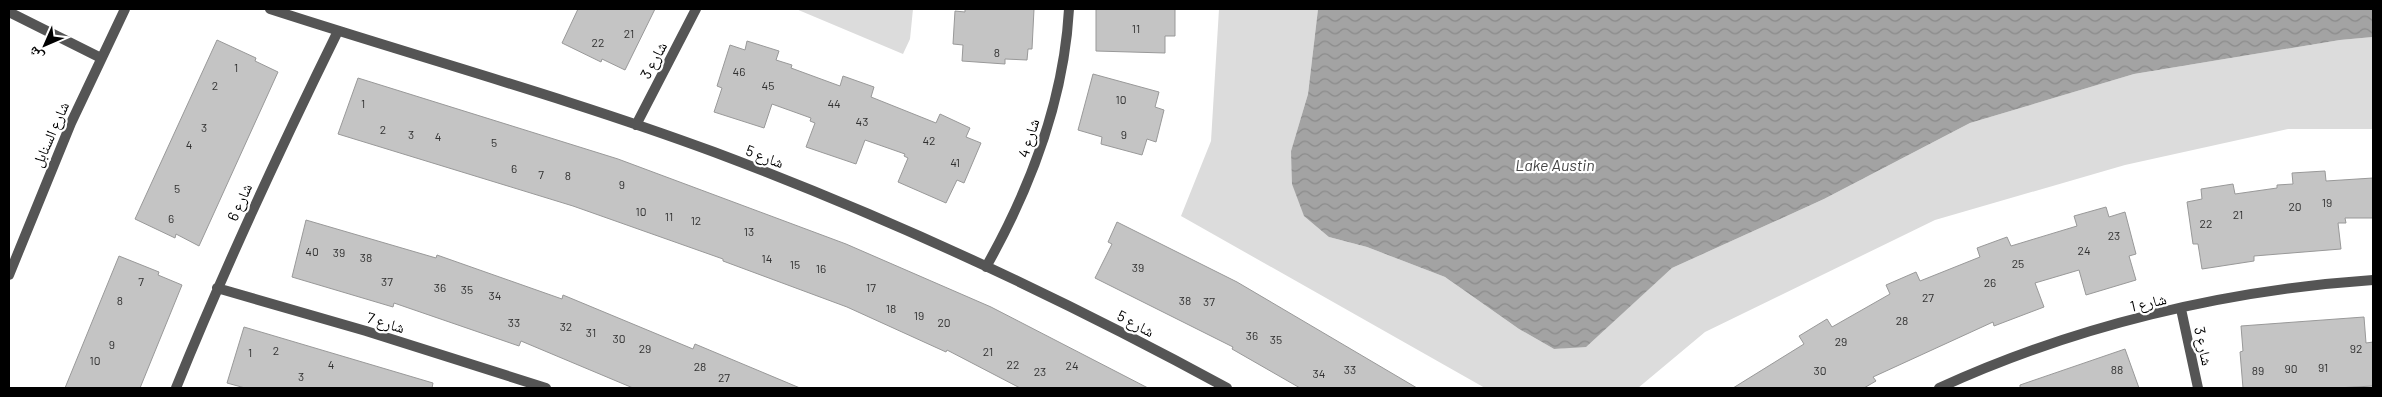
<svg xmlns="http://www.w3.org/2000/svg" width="2382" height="397" font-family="Barlow,'Noto Naskh Arabic',sans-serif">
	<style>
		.park { fill: #dcdcdc }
		.water { fill: url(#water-waves) }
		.building { fill: #c4c4c4; stroke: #999 }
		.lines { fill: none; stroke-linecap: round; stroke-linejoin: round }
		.minor { stroke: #555; stroke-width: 10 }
		.labels { text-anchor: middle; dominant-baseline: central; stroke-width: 4.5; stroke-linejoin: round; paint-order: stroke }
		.number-label { font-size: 12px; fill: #313131 }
		.street-label { font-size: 15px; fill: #000; stroke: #fff }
		.water-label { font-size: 16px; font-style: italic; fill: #444; stroke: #fff }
	</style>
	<defs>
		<pattern id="water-waves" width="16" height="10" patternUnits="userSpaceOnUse" patternTransform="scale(1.25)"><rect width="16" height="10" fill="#a3a3a3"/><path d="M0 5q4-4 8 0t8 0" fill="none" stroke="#8b8b8b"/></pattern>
	</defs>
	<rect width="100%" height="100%" fill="#fff"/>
	<!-- park -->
	<path class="park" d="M796,9H913L910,39L903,54Z
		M1219,9H1318L1308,94L1291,151L1329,237L1367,247L1445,277L1519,329L1554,349L1586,346L1672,268L1824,199L1970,123L2134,74L2340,40L2373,37V129H2288L2125,165L1935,220L1705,332L1638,388H1485L1181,216L1211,141Z"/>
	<!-- water -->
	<path class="water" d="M1318,9H2373V37L2340,40L2134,74L1970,123L1824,199L1672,268L1586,347L1554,349L1519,329L1445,277L1367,247L1329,237L1304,216L1292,184L1291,151L1308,94Z"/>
	<!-- building -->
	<path class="building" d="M578,9H655L625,70L602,59L601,62L562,43Z
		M965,9H1034L1032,49H1028L1027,60L1005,59V64L962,61L963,45L953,44L954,27L955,11L965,12Z
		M1096,9H1175V36H1165V53L1096,51Z
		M217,40L256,58L255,61L278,72L199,246L176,234L175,238L135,219Z
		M747,41L779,51L776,60L792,65L791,68L840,86L843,76L874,87L871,97L936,123L940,114L970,128L966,137L981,143L964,183L957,180L946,203L898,182L908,158L904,156L905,154L865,140L856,164L806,147L815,123L810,121L811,118L772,104L764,128L714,112L722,88L717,86L730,45L745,50Z
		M1093,74L1159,92L1155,107L1164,110L1156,142L1147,139L1142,155L1101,144L1102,137L1078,130Z
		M358,78L618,159L846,244L991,307L1148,388H1020L947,350L946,352L847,307L723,261V259L573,206L338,134Z
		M2325,171L2326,181L2373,178V218H2345L2346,223H2338L2341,249L2254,256V261L2202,269L2198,244H2193L2187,202L2202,199L2201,189L2233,184L2235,194L2277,188V185L2293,184L2292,173Z
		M2106,207L2109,217L2125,212L2136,254L2129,256L2136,280L2086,295L2079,270L2035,283L2044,307L1994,326L1993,322L1873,377L1876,381L1864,388H1733L1804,344L1799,336L1827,319L1832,327L1890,294L1886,285L1916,272L1920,281L1980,257L1977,248L2007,237L2011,246L2077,226L2074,216Z
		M306,220L436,258L437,255L562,299L563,295L693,349L695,344L800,388H633L521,341L519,346L394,303L393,307L292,277Z
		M1117,222L1237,282L1417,388H1300L1232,349L1233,347L1095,278L1112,244L1108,242Z
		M119,256L159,272L158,275L182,285L140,388H65Z
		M2364,317L2366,343L2373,342V386L2336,388H2243L2240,352L2243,351L2241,326Z
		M244,327L433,383L432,388H245L227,383Z
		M2125,349L2139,388H2020V385Z"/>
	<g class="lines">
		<!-- minor -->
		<path class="minor" d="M270,9C418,57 568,98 714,152C890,218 1062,298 1227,388
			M9,12L101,58
			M636,125L696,9
			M986,267C1031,187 1064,101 1069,9
			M9,275L71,123L125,9
			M217,288L366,331L546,388
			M2181,309L2198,388
			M176,388C225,267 280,149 338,31
			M1939,388C2074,326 2225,290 2373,280"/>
	</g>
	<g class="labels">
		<!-- number labels -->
		<g class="number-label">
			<text x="1136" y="28">11</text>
			<text x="629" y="33">21</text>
			<text x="598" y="42">22</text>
			<text x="997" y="52">8</text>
			<text x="236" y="67">1</text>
			<text x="739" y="71">46</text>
			<text x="215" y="85">2</text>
			<text x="768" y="85">45</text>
			<text x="1121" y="99">10</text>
			<text x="363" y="103">1</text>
			<text x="834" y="103">44</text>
			<text x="862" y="121">43</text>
			<text x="204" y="127">3</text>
			<text x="383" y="129">2</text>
			<text x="411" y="134">3</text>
			<text x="1124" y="134">9</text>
			<text x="438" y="136">4</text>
			<text x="929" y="140">42</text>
			<text x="494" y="142">5</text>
			<text x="189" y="144">4</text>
			<text x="955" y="162">41</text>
			<text x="514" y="168">6</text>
			<text x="541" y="174">7</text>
			<text x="568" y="175">8</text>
			<text x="622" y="184">9</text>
			<text x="177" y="188">5</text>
			<text x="2327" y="202">19</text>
			<text x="2295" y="206">20</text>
			<text x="641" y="211">10</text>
			<text x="2238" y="214">21</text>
			<text x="669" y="216">11</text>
			<text x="171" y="218">6</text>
			<text x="696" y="220">12</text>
			<text x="2206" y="223">22</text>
			<text x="749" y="231">13</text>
			<text x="2114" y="235">23</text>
			<text x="2084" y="250">24</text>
			<text x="312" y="251">40</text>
			<text x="339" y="252">39</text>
			<text x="366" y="257">38</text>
			<text x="767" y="258">14</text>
			<text x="2018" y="263">25</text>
			<text x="795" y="264">15</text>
			<text x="1138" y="267">39</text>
			<text x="821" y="268">16</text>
			<text x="141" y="281">7</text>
			<text x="387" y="281">37</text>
			<text x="1990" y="282">26</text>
			<text x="440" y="287">36</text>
			<text x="871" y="287">17</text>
			<text x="467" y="289">35</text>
			<text x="495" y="295">34</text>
			<text x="1928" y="297">27</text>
			<text x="120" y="300">8</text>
			<text x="1185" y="300">38</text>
			<text x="1209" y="301">37</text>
			<text x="891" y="308">18</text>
			<text x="919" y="315">19</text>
			<text x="1902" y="320">28</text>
			<text x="514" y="322">33</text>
			<text x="944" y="322">20</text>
			<text x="566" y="326">32</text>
			<text x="591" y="332">31</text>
			<text x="1252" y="335">36</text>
			<text x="619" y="338">30</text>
			<text x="1276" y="339">35</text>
			<text x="1841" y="341">29</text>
			<text x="112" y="344">9</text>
			<text x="645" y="348">29</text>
			<text x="2356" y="348">92</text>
			<text x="276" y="350">2</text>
			<text x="988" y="351">21</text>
			<text x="250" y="352">1</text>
			<text x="95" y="360">10</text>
			<text x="331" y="364">4</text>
			<text x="1013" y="364">22</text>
			<text x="1072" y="365">24</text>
			<text x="700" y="366">28</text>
			<text x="2323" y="367">91</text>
			<text x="2291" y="368">90</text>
			<text x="1350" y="369">33</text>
			<text x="2117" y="369">88</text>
			<text x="1820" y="370">30</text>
			<text x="2258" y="370">89</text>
			<text x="1040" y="371">23</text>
			<text x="1319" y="373">34</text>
			<text x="301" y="376">3</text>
			<text x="724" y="377">27</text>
		</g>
		<!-- street labels -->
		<g class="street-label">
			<text transform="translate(653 60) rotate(-62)">شارع 3</text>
			<text transform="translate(50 134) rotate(-66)">شارع السنابل</text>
			<text transform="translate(1028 138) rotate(-73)">شارع 4</text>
			<text transform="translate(765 156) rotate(21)">شارع 5</text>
			<text transform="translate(239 202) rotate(-66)">شارع 6</text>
			<text transform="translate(2148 302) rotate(-13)">شارع 1</text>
			<text transform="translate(386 322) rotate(17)">شارع 7</text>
			<text transform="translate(1136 323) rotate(28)">شارع 5</text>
			<text transform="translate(2204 346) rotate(78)">شارع 3</text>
		</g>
		<!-- water labels -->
		<g class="water-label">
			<text x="1555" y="164">Lake Austin</text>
		</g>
	</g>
	<!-- border -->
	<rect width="2382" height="397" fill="none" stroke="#000000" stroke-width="20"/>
	<!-- north arrow -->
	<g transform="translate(45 45) rotate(225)" stroke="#ffffff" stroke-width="4" paint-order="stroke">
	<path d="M0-4L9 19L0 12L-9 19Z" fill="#000000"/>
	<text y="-8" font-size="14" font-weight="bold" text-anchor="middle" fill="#000000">ش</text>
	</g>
</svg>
